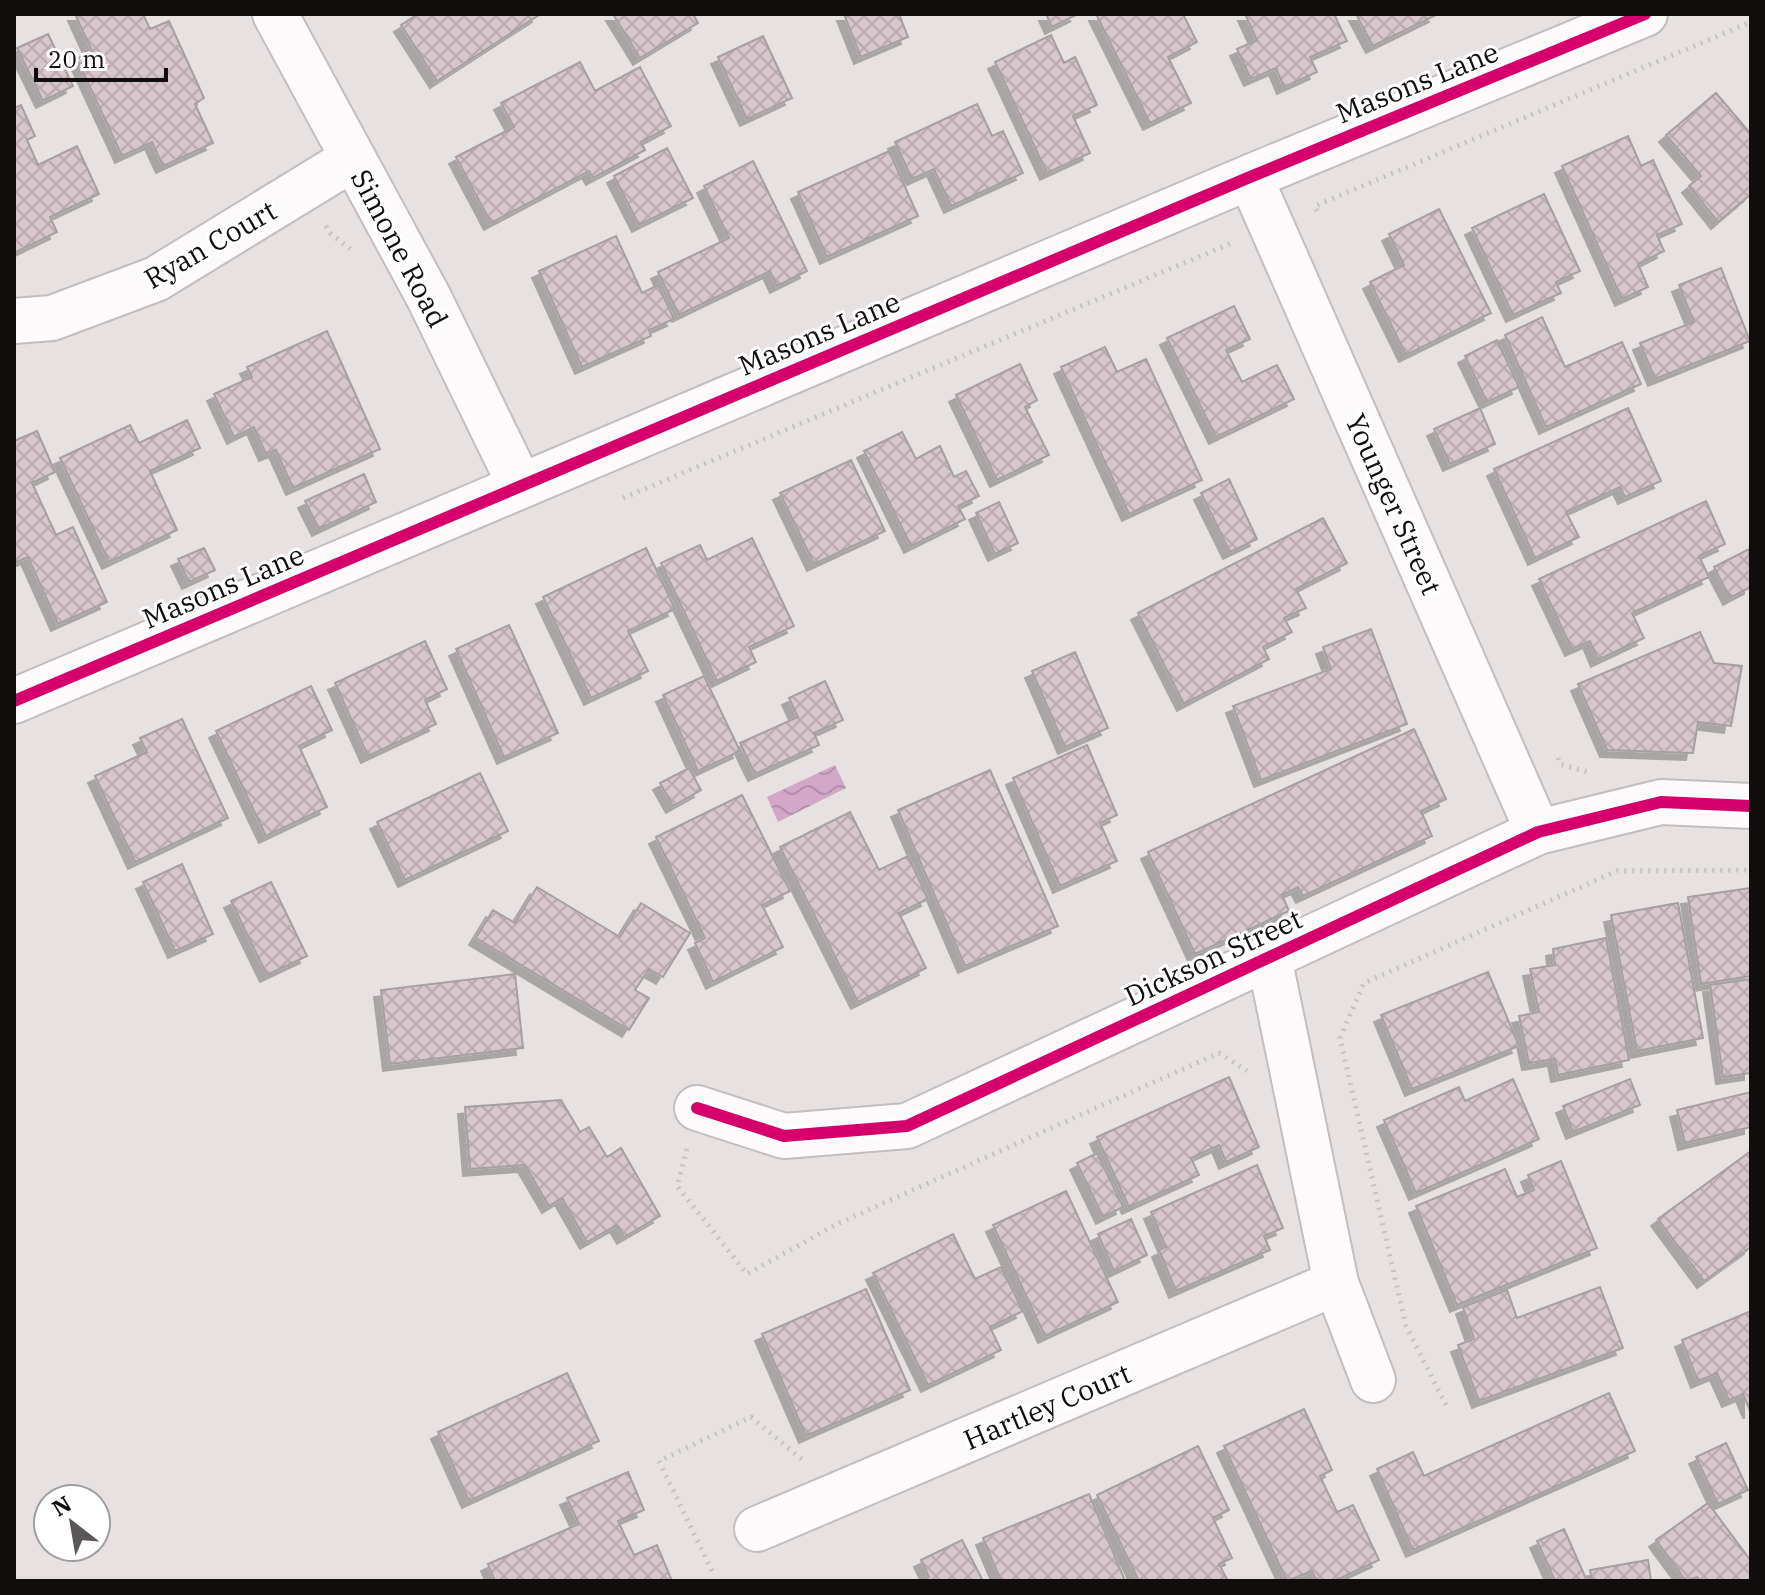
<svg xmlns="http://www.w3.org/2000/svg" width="1765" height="1595" font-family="'IBM Plex Serif',serif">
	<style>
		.water { fill: url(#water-waves) }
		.building { fill: url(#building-cross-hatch); stroke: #a5a0a0; stroke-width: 2; filter: url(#shadow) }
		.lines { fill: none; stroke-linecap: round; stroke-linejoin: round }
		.street-casing { stroke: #c3bdbd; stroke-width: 48 }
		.path { stroke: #c6c3c3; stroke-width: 5; stroke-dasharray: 2 6; stroke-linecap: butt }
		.street { stroke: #fcfafa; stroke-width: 44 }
		.cycleway-casing { stroke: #fff; stroke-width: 17 }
		.cycleway { stroke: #d6006c; stroke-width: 12 }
		.labels { text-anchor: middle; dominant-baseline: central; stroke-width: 6; stroke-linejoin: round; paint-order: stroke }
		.street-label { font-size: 28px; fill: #110d0d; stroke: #fff }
	</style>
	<defs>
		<pattern id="water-waves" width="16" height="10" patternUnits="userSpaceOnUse" patternTransform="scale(2)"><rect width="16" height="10" fill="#d2a7c8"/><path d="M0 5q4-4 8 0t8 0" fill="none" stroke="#b38fab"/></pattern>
		<pattern id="building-cross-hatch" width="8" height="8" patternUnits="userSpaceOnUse" patternTransform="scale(2)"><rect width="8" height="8" fill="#d7c6cb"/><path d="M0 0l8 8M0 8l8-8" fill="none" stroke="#b8a9ad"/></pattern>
		<filter id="shadow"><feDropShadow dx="-7" dy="7" stdDeviation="0" flood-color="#0004"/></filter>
	</defs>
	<rect width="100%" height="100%" fill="#e8e1e1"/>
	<!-- water -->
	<path class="water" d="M835,765L846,788L778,822L767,797Z"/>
	<!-- building -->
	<path class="building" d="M75,14H143L150,29L169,21L204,98L195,104L213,143L163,166L152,142L122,156L77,59L92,51Z
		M418,14H538L539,15L437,81L401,25Z
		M613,14H693L698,23L640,58Z
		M844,14H899L908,37L861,57Z
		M1046,14H1078L1052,27Z
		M1096,14H1183L1197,42L1168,57L1191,103L1150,123Z
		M1245,14H1334L1347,41L1310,57L1317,72L1284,87L1276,68L1251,79L1237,49L1257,40Z
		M1356,14H1435L1436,15L1373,46Z
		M48,34L73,86L43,101L17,48Z
		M1051,35L1064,63L1075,57L1097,105L1073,116L1090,153L1047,173L995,62Z
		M763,36L792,98L747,119L718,57Z
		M580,62L595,91L640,67L671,126L641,142L645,150L593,178L589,171L491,223L456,157L514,127L501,103Z
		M1716,93L1751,134V194L1718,222L1689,186L1701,176L1666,135Z
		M977,104L992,136L1003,131L1023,173L951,206L934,169L912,179L895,142Z
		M21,105L35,136L27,140L38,165L77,146L99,194L50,217L57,232L14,253V108Z
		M1628,136L1641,166L1653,160L1682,224L1657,235L1664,251L1638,264L1648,287L1622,299L1562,166Z
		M667,148L693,198L639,225L614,176Z
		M889,151L918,216L827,257L798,192Z
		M753,161L807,271L777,286L770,271L679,315L658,272L729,238L704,186Z
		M1544,194L1580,271L1556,282L1561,293L1513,315L1472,228Z
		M1439,209L1491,313L1406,355L1370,282L1404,265L1389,234Z
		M616,236L642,293L658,285L674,319L649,330L651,336L582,367L539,271Z
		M1721,268L1750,341L1655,379L1640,343L1694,322L1679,285Z
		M1234,306L1250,339L1226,350L1242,382L1277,365L1294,399L1216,437L1167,338Z
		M1542,317L1565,367L1622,342L1641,384L1546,427L1505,335Z
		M327,331L380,449L293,488L276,450L266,454L254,427L234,437L214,394L252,377L247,367Z
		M1497,340L1519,387L1487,402L1465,356Z
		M1105,347L1117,372L1146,359L1202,480L1129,514L1061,367Z
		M1020,364L1037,400L1025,407L1049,455L997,480L956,395Z
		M1480,408L1495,444L1450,464L1434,429Z
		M1628,408L1661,481L1625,497L1620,487L1566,512L1579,537L1535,558L1494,469Z
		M187,420L200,448L150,471L177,530L109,562L60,458L130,425L139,443Z
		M37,431L55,472L32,483L56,535L73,527L107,602L58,624L28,557L14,563V441Z
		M902,432L916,459L940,446L954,477L966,471L979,496L958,506L965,519L911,546L864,451Z
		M851,460L885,531L814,564L780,493Z
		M364,474L376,502L319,529L305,501Z
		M1229,479L1257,539L1230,552L1201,493Z
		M1706,501L1725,544L1699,556L1709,577L1632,613L1644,638L1598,660L1590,641L1572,649L1539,579Z
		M999,502L1018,543L995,554L976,513Z
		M1323,518L1347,563L1296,589L1306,608L1284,618L1292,632L1263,647L1269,659L1184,704L1138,613Z
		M752,538L794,626L749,647L756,662L717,681L661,563L700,545L707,560Z
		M204,548L215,570L189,582L178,559Z
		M646,548L675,609L628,631L648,671L591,698L543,597Z
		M1749,549L1751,587L1730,598L1714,567Z
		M509,625L558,733L504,757L456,649Z
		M1371,629L1407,724L1261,780L1233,706L1331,669L1323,647Z
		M1700,632L1714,663L1742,666L1731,726L1698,722L1693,753L1607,750L1578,684Z
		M425,641L447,689L425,700L436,724L368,756L335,683Z
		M1075,652L1108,728L1065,747L1032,671Z
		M704,676L740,751L698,771L663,695Z
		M825,681L843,720L814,733L819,745L755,774L740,743L798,717L789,698Z
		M311,686L332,730L299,746L327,807L266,836L216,731Z
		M182,719L228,818L135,862L95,776L147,752L140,738Z
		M1414,729L1446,799L1421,811L1432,836L1303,896L1298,887L1282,895L1289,911L1195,954L1148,852Z
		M1087,745L1117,815L1100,823L1117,861L1060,886L1013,778Z
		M689,768L701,790L673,806L660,783Z
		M990,770L1058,926L965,966L898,810Z
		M480,773L508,831L405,880L377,822Z
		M742,795L790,891L762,905L783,947L713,982L695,943L705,938L656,837Z
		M850,812L879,870L908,856L928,899L899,913L926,968L858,1002L780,847Z
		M182,864L213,934L175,951L143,882Z
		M271,882L307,956L267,975L231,901Z
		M537,887L620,937L641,903L690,933L663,977L649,969L635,990L649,998L629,1030L476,938L493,910L515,923Z
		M1751,888V976L1701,984L1688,897Z
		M1678,903L1703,1038L1637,1051L1611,915Z
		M1606,938L1629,1060L1558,1075L1555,1059L1529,1063L1519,1016L1539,1012L1530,969L1555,965L1553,949Z
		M1488,972L1519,1046L1412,1089L1381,1015Z
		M515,974L523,1048L390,1064L381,990Z
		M1751,979V1073L1723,1077L1710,985Z
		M1229,1077L1259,1147L1226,1162L1219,1145L1191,1158L1199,1175L1129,1207L1097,1137Z
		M1513,1079L1539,1139L1416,1193L1384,1120L1459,1087L1465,1101Z
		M1630,1079L1640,1105L1573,1132L1563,1106Z
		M1751,1092V1127L1685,1143L1677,1110Z
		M561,1100L580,1132L589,1127L607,1157L621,1148L660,1216L624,1237L617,1225L587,1242L562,1198L549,1206L525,1165L470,1169L465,1107Z
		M1751,1151V1247L1704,1281L1658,1219Z
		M1097,1153L1123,1207L1103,1217L1077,1163Z
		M1561,1161L1597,1248L1457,1305L1416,1206L1505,1169L1517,1197L1534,1190L1528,1175Z
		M1257,1165L1283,1228L1264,1236L1270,1250L1176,1291L1159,1250L1166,1247L1151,1212Z
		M1066,1191L1118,1302L1045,1336L993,1225Z
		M1131,1219L1147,1255L1114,1271L1098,1234Z
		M953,1234L975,1279L1001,1267L1023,1311L990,1327L1001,1350L928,1385L873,1273Z
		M1600,1287L1623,1348L1479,1401L1458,1345L1474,1339L1463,1307L1507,1290L1517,1318Z
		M866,1289L910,1390L806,1436L762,1334Z
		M1751,1311V1411H1750L1743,1394L1729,1400L1717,1373L1698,1381L1682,1340Z
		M567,1373L599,1441L469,1501L438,1432Z
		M1609,1393L1635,1451L1413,1550L1377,1469L1413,1452L1424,1476Z
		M1304,1409L1332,1470L1320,1476L1337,1512L1353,1505L1379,1560L1334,1581H1317L1312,1571L1287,1581L1224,1446Z
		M1726,1443L1748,1490L1718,1504L1696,1457Z
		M1198,1446L1229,1510L1213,1518L1232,1558L1219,1564L1228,1581H1139L1097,1495Z
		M628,1472L644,1510L618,1521L634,1555L657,1545L672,1581H495L488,1564L579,1524L567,1498Z
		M1089,1494L1125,1581H1001L983,1538Z
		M1708,1503L1751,1561V1581H1700L1697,1577L1686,1581L1656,1540Z
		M1564,1529L1587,1581H1555L1537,1541Z
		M962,1540L983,1581H920L929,1577L921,1560Z
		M1648,1560L1651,1581H1592L1590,1570Z"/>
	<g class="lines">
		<!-- street casing -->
		<g class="street-casing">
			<path id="street" d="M275,14L429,298L520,485
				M1250,177L1538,832
				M14,321L52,318L156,279L352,159
				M14,701L1250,177L1645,14
				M1269,957L1336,1283L1373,1380
				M697,1108L784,1136L907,1126L1538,832L1661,802L1751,806
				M757,1529L1336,1283"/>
		</g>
		<!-- path -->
		<path class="path" d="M1317,211L1315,206L1751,22
			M326,226L330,233L350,249
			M623,498L1234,242
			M1558,758L1560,764L1591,773
			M687,1149L677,1186L747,1274L837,1224L1219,1053L1247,1071
			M1446,1405L1406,1326L1340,1038L1364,983L1617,871L1751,870
			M712,1571L659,1461L751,1417L805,1462"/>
		<!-- street -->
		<use href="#street" class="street"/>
		<!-- cycleway casing -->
		<g class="cycleway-casing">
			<path id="cycleway" d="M14,701L1250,177L1645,14
				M697,1108L784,1136L907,1126L1538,832L1661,802L1751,806"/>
		</g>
		<!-- cycleway -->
		<use href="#cycleway" class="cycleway"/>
	</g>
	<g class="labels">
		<!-- street labels -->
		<g class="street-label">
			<text transform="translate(1417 82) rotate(-22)">Masons Lane</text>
			<text transform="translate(210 244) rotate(-30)">Ryan Court</text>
			<text transform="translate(400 248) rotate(62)">Simone Road</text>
			<text transform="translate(819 333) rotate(-23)">Masons Lane</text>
			<text transform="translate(1394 504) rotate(66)">Younger Street</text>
			<text transform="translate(223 586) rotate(-23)">Masons Lane</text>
			<text transform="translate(1213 957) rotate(-25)">Dickson Street</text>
			<text transform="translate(1047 1406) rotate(-23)">Hartley Court</text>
		</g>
	</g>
	<!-- border -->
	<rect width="1765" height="1595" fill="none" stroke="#110d0d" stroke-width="32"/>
	<!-- north arrow -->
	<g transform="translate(72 1523) rotate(329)"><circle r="38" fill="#ffffff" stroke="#a09e9e" stroke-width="2"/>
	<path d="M0-6L14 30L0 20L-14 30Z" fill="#5c5757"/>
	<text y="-12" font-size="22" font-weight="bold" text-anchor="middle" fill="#110d0d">N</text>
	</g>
	<!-- scale -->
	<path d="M36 68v12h130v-12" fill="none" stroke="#110d0d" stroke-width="4"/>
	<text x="48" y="68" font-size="24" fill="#110d0d" stroke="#ffffff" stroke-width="6" paint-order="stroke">20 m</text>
</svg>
